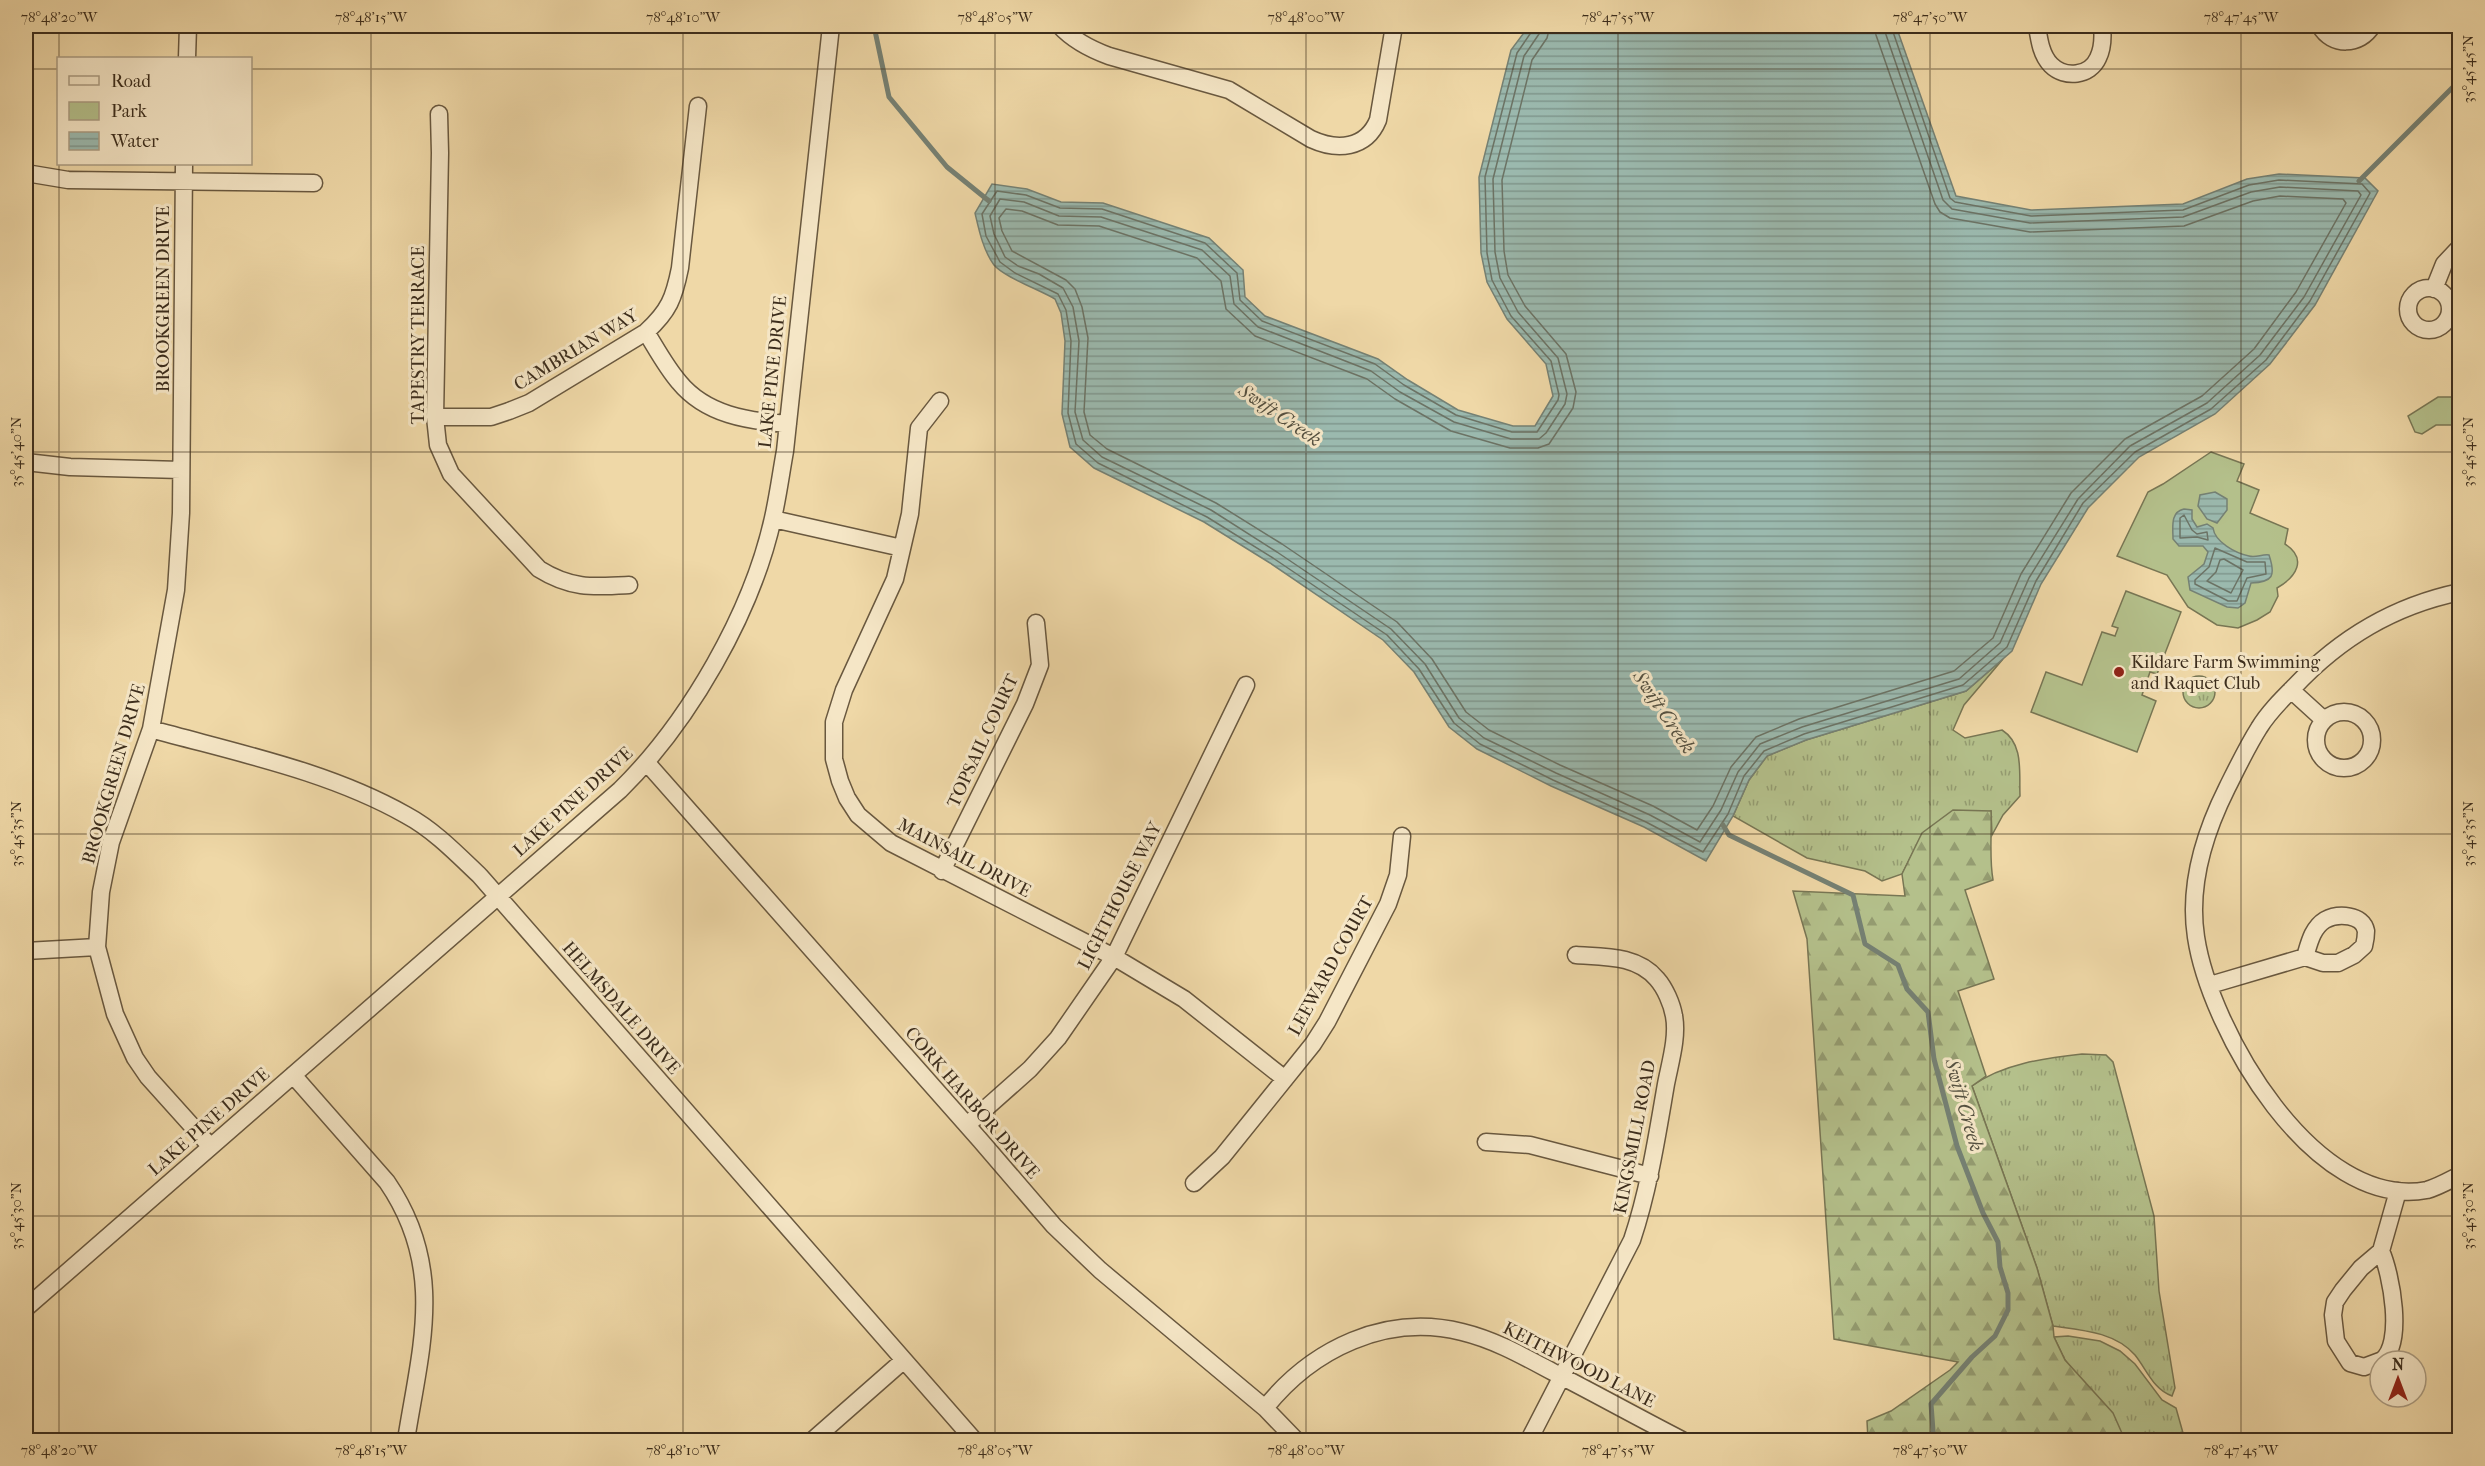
<svg xmlns="http://www.w3.org/2000/svg" width="2485" height="1466" font-family="'IM FELL French Canon',serif">
	<style>
		.grass { fill: url(#grass-tufts); stroke: #787654; stroke-width: 1.5 }
		.forest { fill: url(#forest-firs); stroke: #787654; stroke-width: 1.5 }
		.park { fill: #b4c08b; stroke: #787654; stroke-width: 1.5 }
		.water { fill: url(#water-rules); stroke: #758174; stroke-width: 1.5 }
		.lines { fill: none; stroke-linecap: round; stroke-linejoin: round }
		.shore { stroke: #6c7365; stroke-width: 1.5 }
		.stream { stroke: #758174; stroke-width: 5 }
		.minor-casing { stroke: #69583f; stroke-width: 19 }
		.minor { stroke: #f5e6c6; stroke-width: 16 }
		.ticks { fill: none; stroke: #3c2d1c; stroke-width: 1.5; stroke-opacity: 0.45 }
		.poi-dot { fill: #8f2418; stroke: #f5e6c6; stroke-width: 2 }
		.labels { text-anchor: middle; dominant-baseline: central; stroke-width: 6; stroke-linejoin: round; paint-order: stroke }
		.street-label { font-size: 18px; fill: #3c2d1c; stroke: #f5e6c6 }
		.poi-label { font-size: 18px; fill: #3c2d1c; stroke: #f5e6c6; text-anchor: start }
		.water-label { font-size: 20px; font-style: italic; fill: #545040; stroke: #f5e6c6 }
		.neatline { fill: none; stroke: #3c2d1c; stroke-width: 2 }
		.ticks-label { font-size: 15px; text-anchor: middle; fill: #3c2d1c }
	</style>
	<defs>
		<pattern id="grass-tufts" width="24" height="20" patternUnits="userSpaceOnUse" patternTransform="scale(1.5)"><rect width="24" height="20" fill="#b4c08b"/><path d="M3 7l-1-3M5 7V3M7 7l1-3M15 17l-1-3M17 17v-4M19 17l1-3" fill="none" stroke="#949c71"/></pattern>
		<pattern id="forest-firs" width="22" height="20" patternUnits="userSpaceOnUse" patternTransform="scale(1.5)"><rect width="22" height="20" fill="#b4c08b"/><path d="M5 1l3.5 6h-7zM16 11l3.5 6h-7z" fill="#949c71"/></pattern>
		<pattern id="water-rules" width="6" height="5" patternUnits="userSpaceOnUse" patternTransform="scale(1.5)"><rect width="6" height="5" fill="#9bb9ae"/><path d="M0 2.5h6" fill="none" stroke="#80978d"/></pattern>
	</defs>
	<rect width="100%" height="100%" fill="#efd8a7"/>
	<filter id="stains"><feTurbulence type="fractalNoise" baseFrequency=".00333" numOctaves="4"/><feColorMatrix values="0 0 0 0 .2 0 0 0 0 .09 0 0 0 0 .02 0 0 0 .5 -.17"/></filter>
	<radialGradient id="worn" r=".72"><stop offset=".6" stop-color="#630" stop-opacity="0"/><stop offset="1" stop-color="#630" stop-opacity=".3"/></radialGradient>
	<!-- grass -->
	<path class="grass" d="M2003,659L1964,705L1953,730L1965,738L2002,730C2024,744 2019,772 2020,796L2003,815L1992,835L1991,811L1922,834L1902,874L1882,881L1865,871L1807,858L1733,816L1749,780L1767,756L1806,740L1966,691Z
		M2183 692a16 16 0 1 1 32 0a16 16 0 1 1-32 0Z
		M2082,1054L2106,1055L2113,1062L2154,1216L2159,1291L2175,1388L2172,1396C2153,1389 2147,1370 2135,1355C2115,1332 2082,1330 2053,1326L2037,1268L1972,1086C2002,1064 2045,1058 2082,1054Z
		M2068,1336L2100,1341L2120,1351L2135,1364L2162,1400L2176,1408L2185,1440H2125L2124,1437L2065,1360L2054,1337Z"/>
	<!-- forest -->
	<path class="forest" d="M1953,810L1991,811C1992,835 1989,857 1993,880L1965,890L1994,979L1958,991L1986,1076L1972,1086L2037,1268L2053,1326L2054,1337L2065,1360L2113,1413L2125,1440H1868L1867,1421L1891,1411L1950,1370L1958,1362L1834,1339L1807,939L1793,891L1905,896L1902,874L1922,833Z"/>
	<!-- park -->
	<path class="park" d="M2438,397H2459V425H2436L2422,434L2415,432L2408,416Z
		M2211,452L2244,464L2237,481L2259,490L2250,513L2288,529L2285,544C2308,559 2296,577 2277,588L2278,596L2270,612L2257,620L2238,628L2217,625L2188,607L2167,575L2117,556L2148,492L2163,484Z
		M2126,591L2181,612L2157,674L2150,672L2142,695L2156,701L2137,752L2031,712L2046,672L2082,685L2102,632L2115,636L2118,628L2112,626Z"/>
	<!-- water -->
	<path class="water" d="M1529,26H1896L1956,196L2031,210L2183,204L2247,179L2279,174L2365,178L2378,191L2315,305L2270,364L2215,414L2139,457L2088,508L2041,584L2012,651L1966,691L1806,740L1767,756L1749,780L1733,816L1706,861L1644,827L1551,786L1477,749L1449,727L1414,672L1383,640L1270,563L1204,522L1094,468L1070,447L1062,414L1065,341L1061,313L1055,299C1040,290 1004,277 994,265C983,250 979,230 975,213L992,184L1027,189L1061,202L1103,203L1209,238L1243,270L1245,297L1265,316L1378,359L1408,380L1458,410L1513,426H1535L1553,396L1546,364L1507,319L1487,282L1481,253L1479,177L1511,50Z
		M2215,492L2227,499V510L2217,523L2207,519L2198,506L2200,495Z
		M2184,509L2192,510V519L2197,527L2207,524L2213,528C2215,542 2235,553 2249,556C2256,558 2262,554 2269,555C2276,576 2273,582 2251,583L2245,603L2238,608L2227,607L2190,590L2188,577L2204,564L2208,552L2203,546H2179L2173,539C2173,527 2170,512 2184,509Z"/>
	<g class="lines">
		<!-- shore -->
		<path class="shore" d="M1533,26L1532,31L1517,53L1485,177L1487,253L1492,280L1511,316L1551,361L1559,395L1558,400L1537,432H1512L1456,415L1404,385L1375,364L1262,321L1240,300L1237,273L1205,243L1102,209L1060,208L1026,195L997,191L982,214L986,236L1000,262L1015,273L1058,294L1066,310L1071,341L1068,413L1076,444L1098,463L1207,517L1273,558L1387,635L1419,669L1454,723L1480,744L1553,780L1646,822L1703,852L1728,814L1744,776L1764,751L1804,734L1963,685L2007,647L2036,581L2083,503L2135,452L2211,409L2266,360L2310,301L2370,193L2362,184L2279,180L2249,185L2183,210L2031,216L1955,202L1950,198L1891,26
			M1541,26L1539,34L1524,56L1493,179L1495,252L1500,278L1518,312L1558,358L1567,394L1565,404L1546,433L1539,439H1511L1454,422L1400,392L1371,371L1258,327L1234,304L1230,276L1202,250L1101,217L1059,216L1024,202L1000,199L990,216L994,234L1005,257L1018,266L1039,274L1063,288L1073,307L1079,341L1075,412L1083,440L1102,457L1211,510L1277,552L1391,629L1425,664L1459,718L1484,738L1556,773L1650,815L1700,842L1721,810L1738,772L1760,744L1802,727L1959,679L2000,643L2029,578L2078,499L2130,446L2207,403L2260,355L2304,297L2361,195L2358,191L2280,187L2251,192L2183,217L2030,223L1952,209L1943,200L1883,26
			M1550,26L1547,38L1532,60L1502,180L1504,251L1508,275L1525,306L1566,354L1576,392L1573,408L1549,444L1538,448H1510L1451,431L1395,399L1367,379L1255,336L1226,309L1221,281L1197,258L1099,226L1058,225L1022,211L1006,209L999,218L1002,231L1012,251L1066,280L1075,289L1082,307L1088,338L1084,412L1090,435L1107,449L1216,503L1282,544L1397,622L1432,659L1466,712L1489,730L1560,765L1653,806L1697,830L1713,806L1731,767L1756,737L1799,719L1954,671L1993,638L2021,574L2071,493L2125,439L2202,396L2254,349L2296,292L2346,203L2343,199L2280,196L2253,201L2184,226L2030,232L1950,218L1940,212L1935,204L1876,35L1874,26
			M2184,515L2192,530L2197,534L2207,532L2208,540L2197,537L2180,538V518Z
			M2215,548L2247,562H2265L2266,574L2247,578L2237,601H2228L2195,584V580L2209,567Z
			M2224,559L2243,570L2231,593L2207,581L2216,572L2220,560Z"/>
		<!-- stream -->
		<path class="stream" d="M874,26L889,97L947,167L989,201
			M2359,181L2460,80
			M1723,825L1729,835L1853,895L1865,944L1898,965L1907,989L1928,1012L1934,1059L1957,1146L1983,1213L1998,1242L2000,1267L2008,1293V1310L1995,1336L1972,1357L1931,1404L1933,1431L1930,1440"/>
		<!-- minor casing -->
		<g class="minor-casing">
			<path id="minor" d="M1060,26C1073,40 1090,49 1109,56L1229,90L1311,139C1337,151 1366,149 1378,120L1394,26
				M2037,26C2039,39 2041,55 2051,65C2065,79 2090,76 2098,58C2103,48 2103,36 2102,26
				M2320,26C2332,47 2360,46 2372,26
				M187,58L188,26
				M439,114L440,153L435,417L438,445L451,474L539,569C571,589 593,587 629,585
				M184,164L181,513L176,590L151,729L111,842L101,892L97,947L115,1014L135,1058L148,1077L210,1146
				M26,173L68,180L314,183
				M2408 309a21 21 0 1 1 42 0a21 21 0 1 1-42 0Z
				M2434,289L2444,264L2460,247
				M646,332C656,348 666,367 679,382C706,415 748,421 788,424
				M940,401L919,428L910,514L895,579L844,690L834,722V759L840,781L847,798L858,815L891,843L1114,957L1184,999L1285,1079
				M435,417H491L509,411L529,403L646,332C669,311 674,298 680,268L698,106
				M26,462L70,467L181,470
				M773,519L902,548
				M2460,592C2393,606 2340,638 2294,687C2281,700 2268,713 2259,728C2247,747 2237,768 2227,788C2204,834 2188,885 2196,937C2210,1030 2314,1211 2427,1190C2438,1187 2450,1180 2460,1175
				M2291,690L2324,720
				M2316 740a28 28 0 1 1 56 0a28 28 0 1 1-56 0Z
				M151,729C237,753 328,771 406,815C434,830 457,854 480,876L974,1440
				M647,763L980,1140L1054,1226L1100,1270L1265,1408L1296,1440
				M942,871L1025,704L1040,665L1036,623
				M26,951L97,947
				M2210,985L2305,957L2323,963H2338L2354,955L2364,946C2365,942 2366,936 2366,931C2363,914 2338,913 2325,920C2312,928 2309,944 2305,957
				M293,1075L387,1182C446,1268 421,1346 406,1440
				M967,1125L1030,1069L1058,1038L1114,957L1246,685
				M1486,1142L1530,1145L1650,1176
				M1194,1183L1222,1157L1313,1044L1327,1022L1388,904L1398,875L1402,836
				M26,1308L620,790C689,722 752,613 773,518C778,496 781,473 785,451L831,26
				M2380,1361L2364,1367L2350,1363L2336,1341L2333,1315L2335,1302L2343,1290L2361,1268L2381,1251L2398,1191
				M2381,1361C2405,1345 2391,1273 2381,1251
				M1265,1408C1312,1349 1386,1313 1462,1332C1495,1340 1523,1356 1553,1372C1596,1394 1639,1418 1682,1440
				M813,1440L904,1360
				M1529,1440L1632,1240C1649,1189 1657,1136 1666,1084C1670,1063 1678,1037 1674,1016C1672,1004 1665,988 1657,979C1637,955 1604,957 1576,955"/>
		</g>
		<!-- minor -->
		<use href="#minor" class="minor"/>
	</g>
	<!-- ticks -->
	<path class="ticks" d="M59,26V58M371,26V1440M683,26V1440M995,26V1440M1306,26V1440M1618,26V1440M1930,26V1440M2241,26V1440M26,69H58M250,69H2460M59,164V1440M26,452H2460M26,834H2460M26,1216H2460"/>
	<!-- markers -->
	<circle class="poi-dot" cx="2119" cy="672" r="6"/>
	<g class="labels">
		<!-- street labels -->
		<g class="street-label">
			<text transform="translate(163 299) rotate(-90)">BROOKGREEN DRIVE</text>
			<text transform="translate(418 335) rotate(-90)">TAPESTRY TERRACE</text>
			<text transform="translate(576 350) rotate(-31)">CAMBRIAN WAY</text>
			<text transform="translate(773 372) rotate(-84)">LAKE PINE DRIVE</text>
			<text transform="translate(983 741) rotate(-65)">TOPSAIL COURT</text>
			<text transform="translate(114 774) rotate(-74)">BROOKGREEN DRIVE</text>
			<text transform="translate(573 802) rotate(-42)">LAKE PINE DRIVE</text>
			<text transform="translate(964 858) rotate(28)">MAINSAIL DRIVE</text>
			<text transform="translate(1120 896) rotate(-63)">LIGHTHOUSE WAY</text>
			<text transform="translate(1331 966) rotate(-61)">LEEWARD COURT</text>
			<text transform="translate(621 1008) rotate(49)">HELMSDALE DRIVE</text>
			<text transform="translate(972 1103) rotate(49)">CORK HARBOR DRIVE</text>
			<text transform="translate(209 1122) rotate(-41)">LAKE PINE DRIVE</text>
			<text transform="translate(1635 1137) rotate(-79)">KINGSMILL ROAD</text>
			<text transform="translate(1579 1365) rotate(27)">KEITHWOOD LANE</text>
		</g>
		<!-- poi labels -->
		<g class="poi-label">
			<text x="2131" y="662">Kildare Farm Swimming<tspan x="2131" dy="21">and Raquet Club</tspan></text>
		</g>
		<!-- water labels -->
		<g class="water-label">
			<text transform="translate(1280 415) rotate(34)">Swift Creek</text>
			<text transform="translate(1664 712) rotate(56)">Swift Creek</text>
			<text transform="translate(1964 1105) rotate(74)">Swift Creek</text>
		</g>
	</g>
	<!-- margin -->
	<rect width="2485" height="1466" fill="none" stroke="#efd8a7" stroke-width="66"/>
	<!-- legend -->
	<rect x="57" y="57" width="195" height="108" fill="#f5e6c6" stroke="#ab9c82" stroke-width="1.5"/>
	<rect x="69" y="76" width="30" height="9" fill="#f5e6c6" stroke="#ab9c82" stroke-width="1.5"/>
	<text x="111" y="87" font-size="18" fill="#3c2d1c">Road</text>
	<rect x="69" y="102" width="30" height="18" fill="#b4c08b" stroke="#ab9c82" stroke-width="1.5"/>
	<text x="111" y="117" font-size="18" fill="#3c2d1c">Park</text>
	<rect x="69" y="132" width="30" height="18" fill="url(#water-rules)" stroke="#ab9c82" stroke-width="1.5"/>
	<text x="111" y="147" font-size="18" fill="#3c2d1c">Water</text>
	<!-- north arrow -->
	<g transform="translate(2398 1379)"><circle r="28" fill="#f5e6c6" stroke="#ab9c82" stroke-width="1.5"/>
	<path d="M0-4.5L10 22L0 15L-10 22Z" fill="#8f2418"/>
	<text y="-9" font-size="16" font-weight="bold" text-anchor="middle" fill="#3c2d1c">N</text>
	</g>
	<rect x="33" y="33" width="2419" height="1400" class="neatline"/>
	<g class="ticks-label">
		<text x="59" y="22">78°48'20"W</text>
		<text x="371" y="22">78°48'15"W</text>
		<text x="683" y="22">78°48'10"W</text>
		<text x="995" y="22">78°48'05"W</text>
		<text x="1306" y="22">78°48'00"W</text>
		<text x="1618" y="22">78°47'55"W</text>
		<text x="1930" y="22">78°47'50"W</text>
		<text x="2241" y="22">78°47'45"W</text>
		<text transform="translate(2468 69) rotate(-90)" y="5">35°45'45"N</text>
		<text transform="translate(16 452) rotate(-90)" y="5">35°45'40"N</text>
		<text transform="translate(2468 452) rotate(-90)" y="5">35°45'40"N</text>
		<text transform="translate(16 834) rotate(-90)" y="5">35°45'35"N</text>
		<text transform="translate(2468 834) rotate(-90)" y="5">35°45'35"N</text>
		<text transform="translate(16 1216) rotate(-90)" y="5">35°45'30"N</text>
		<text transform="translate(2468 1216) rotate(-90)" y="5">35°45'30"N</text>
		<text x="59" y="1455">78°48'20"W</text>
		<text x="371" y="1455">78°48'15"W</text>
		<text x="683" y="1455">78°48'10"W</text>
		<text x="995" y="1455">78°48'05"W</text>
		<text x="1306" y="1455">78°48'00"W</text>
		<text x="1618" y="1455">78°47'55"W</text>
		<text x="1930" y="1455">78°47'50"W</text>
		<text x="2241" y="1455">78°47'45"W</text>
	</g>
	<rect width="100%" height="100%" filter="url(#stains)"/>
	<rect width="100%" height="100%" fill="url(#worn)"/>
</svg>
